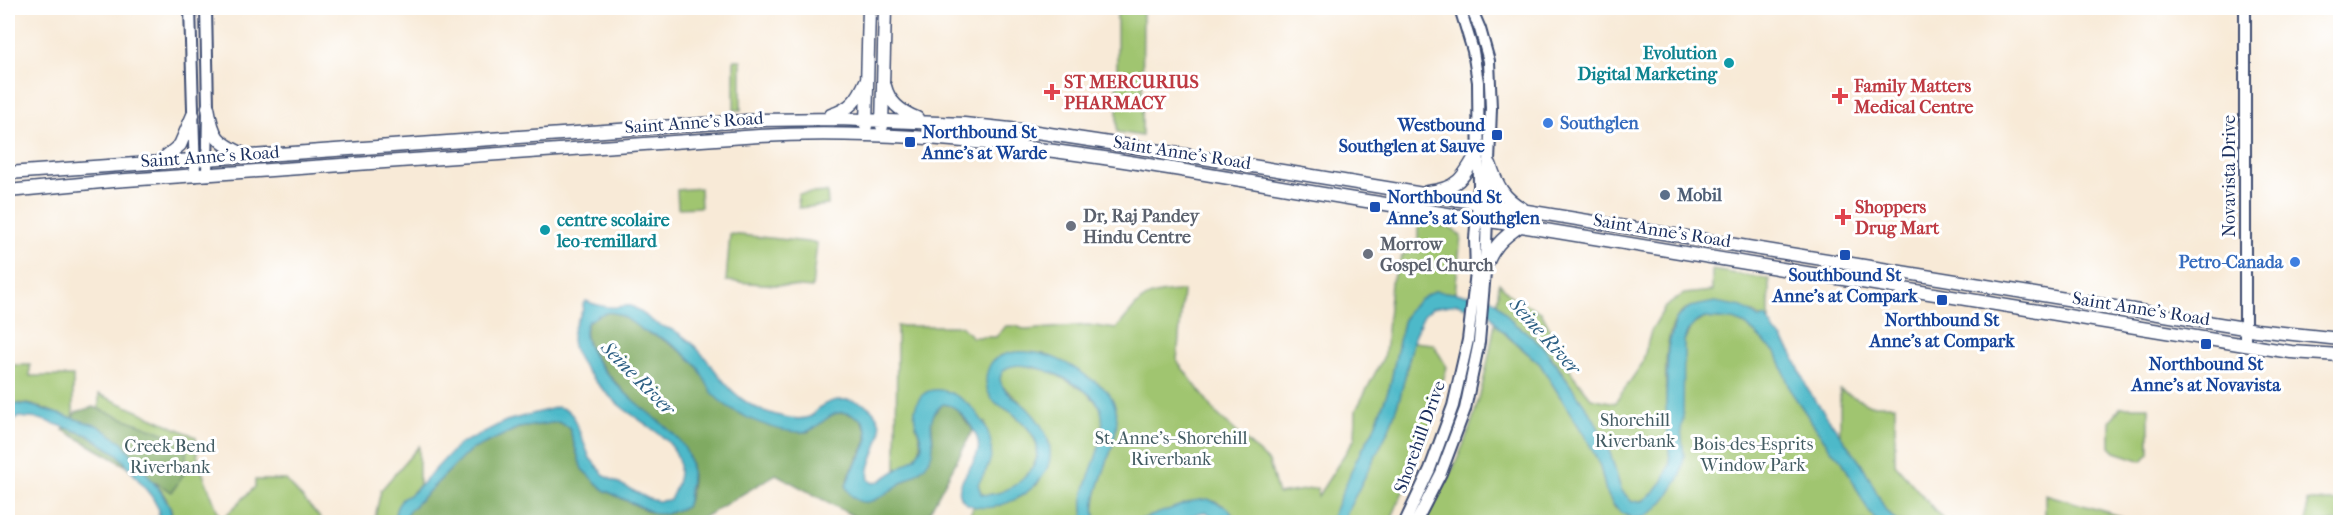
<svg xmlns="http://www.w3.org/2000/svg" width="2348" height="530" font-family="'IM FELL French Canon',serif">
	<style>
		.green { fill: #a0c570; stroke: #5e7a67; stroke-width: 1.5 }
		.forest { fill: #80aa62; stroke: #4e6c60; stroke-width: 1.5 }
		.water { fill: #4db9c9; stroke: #347494; stroke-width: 1.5 }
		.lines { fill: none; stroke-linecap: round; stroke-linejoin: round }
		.tertiary-casing { stroke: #3c4b70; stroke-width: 14 }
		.secondary-casing { stroke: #3c4b70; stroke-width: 15 }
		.tertiary { stroke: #fff; stroke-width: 10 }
		.secondary { stroke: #fff; stroke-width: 12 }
		.culture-dot { fill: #0f9aa8; stroke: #fff; stroke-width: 2 }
		.health-dot { fill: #e0444e; stroke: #fff; stroke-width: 2 }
		.shop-dot { fill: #3f7fe0; stroke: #fff; stroke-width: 2 }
		.transit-dot { fill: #1a4fb4; stroke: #fff; stroke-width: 2 }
		.service-dot { fill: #5c6f8a; stroke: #fff; stroke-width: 2 }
		.worship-dot { fill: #6b7280; stroke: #fff; stroke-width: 2 }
		.labels { text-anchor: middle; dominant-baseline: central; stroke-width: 6; stroke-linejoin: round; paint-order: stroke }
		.culture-label { font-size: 18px; font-weight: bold; fill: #0d838f; stroke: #fff; text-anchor: end }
		.health-label { font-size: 18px; font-weight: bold; fill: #be3a42; stroke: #fff; text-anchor: start }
		.street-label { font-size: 18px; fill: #1b2f5e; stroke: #fff }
		.shop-label { font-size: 18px; font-weight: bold; fill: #366cbe; stroke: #fff; text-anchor: start }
		.transit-label { font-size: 18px; font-weight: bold; fill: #164399; stroke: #fff }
		.service-label { font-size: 18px; font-weight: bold; fill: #4e5e75; stroke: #fff; text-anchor: start }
		.worship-label { font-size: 18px; font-weight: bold; fill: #5b616d; stroke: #fff; text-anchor: start }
		.park-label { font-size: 18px; fill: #435c63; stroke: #fff }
		.water-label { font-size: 20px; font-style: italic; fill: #2c5f83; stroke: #fff }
	</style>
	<rect width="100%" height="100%" fill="#fff"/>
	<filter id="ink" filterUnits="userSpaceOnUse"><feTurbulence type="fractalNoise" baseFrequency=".0167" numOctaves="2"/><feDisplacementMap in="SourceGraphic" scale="12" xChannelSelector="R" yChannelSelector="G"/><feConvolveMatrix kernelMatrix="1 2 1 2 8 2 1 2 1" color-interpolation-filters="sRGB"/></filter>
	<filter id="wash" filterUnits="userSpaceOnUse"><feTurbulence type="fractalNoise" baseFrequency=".008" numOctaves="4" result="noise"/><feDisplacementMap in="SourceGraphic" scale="24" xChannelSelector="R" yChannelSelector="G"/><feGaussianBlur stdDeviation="1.35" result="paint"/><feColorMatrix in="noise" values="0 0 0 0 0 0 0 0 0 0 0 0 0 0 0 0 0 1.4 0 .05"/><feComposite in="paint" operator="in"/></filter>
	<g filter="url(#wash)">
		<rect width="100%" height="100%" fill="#f8ead7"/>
		<!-- green -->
		<path class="green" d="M1117,8H1143L1142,136L1117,132Z
			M734,60H741V110H734Z
			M700,188L701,207L678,208L677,190Z
			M827,192L828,205L799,208L798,194Z
			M1418,222L1449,227L1461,236L1455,293L1434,291L1408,311L1403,322L1390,386L1373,431L1363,448L1330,522H1237C1214,476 1168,516 1134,522C1123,524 1109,522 1097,522C1087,501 1111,459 1115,436C1117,425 1106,398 1102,386L1044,354L1022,352L999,356L993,399C998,405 1005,408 1012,413C1038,434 1049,457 1020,481C1010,490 993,497 981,494L978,484L991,454L985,422L916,426C926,452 920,458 896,470L897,326H961L972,337H996L1006,326H1016L1026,330L1088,325L1116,329C1142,299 1141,292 1183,291L1177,361L1217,414L1269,462L1278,494L1317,488L1318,496L1355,438L1356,410L1385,354L1391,283L1402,256L1418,244Z
			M730,234L817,243L812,288L726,281Z
			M1712,270L1769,279V323L1754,313L1690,307C1685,310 1679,314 1676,319C1660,345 1667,408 1668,438C1668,446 1670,454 1670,461C1669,480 1651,503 1632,502L1621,490L1610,453L1593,417L1573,392L1562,371L1544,348L1525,331L1514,324L1497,303L1499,283L1512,297L1541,312L1573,375L1591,398L1615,403L1642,364L1651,331L1665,307L1684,294L1712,291Z
			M1705,318L1733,320L1746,325L1777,354L1792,393L1831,450L1841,459L1868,510L1877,522H1425C1439,497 1453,471 1464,443C1480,404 1488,363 1495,322L1509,338L1540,364L1588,441L1600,466L1606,491L1615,508L1628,517L1654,510L1668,496L1684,456L1681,435L1684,341L1692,325Z
			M1413,342L1433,344L1447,367L1426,438L1390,522H1342L1389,429L1400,397Z
			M1018,364L1050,371L1085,391L1101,407L1103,419L1100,444L1083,500L1084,522H966L974,506L991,507L1037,485L1039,481L1050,444L1027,408L1000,384C999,371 1006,365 1018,364Z
			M8,365H30V376H73V420C54,414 26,396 8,407Z
			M1840,390L1870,405H1895V464L1945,522H1897L1886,511L1864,468L1840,435Z
			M99,394L196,437L198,461L221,520L255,487V480H286L324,522H172C177,492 118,445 98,426Z
			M2121,407H2149V453L2142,461L2115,452L2110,447V421Z
			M419,446V486L397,507L393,522H374L381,490Z
			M2045,494L2120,516L2127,522H2045Z
			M2307,501H2340V522H2307Z"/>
		<!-- forest -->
		<path class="forest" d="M610,311L628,318L647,333L659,337L682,352L698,367L705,380L776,427L790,431L808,432L834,413H846L860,418L867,430V441L848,477L846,487L849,492L859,501L875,500L914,475L933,442L931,417L943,404L954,406L973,430L924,522H864L776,474L696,522H405L408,512L469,451L518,428L558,422L569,427L582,469L604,490L650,512L666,514L686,507C692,494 695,467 687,454C674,431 529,327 610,311Z
			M93,407L187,442L185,472L172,492L63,430L76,412Z"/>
		<!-- water -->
		<path class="water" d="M1434,291L1490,297L1497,303L1514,324L1525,331L1544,348L1593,417L1610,453L1621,490L1632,502L1643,501L1654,492L1663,481L1670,464L1666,405L1668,347L1676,319L1690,307L1715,302L1742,307L1760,319L1766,317L1775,332L1782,338L1792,353L1808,390L1864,468L1886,511L1897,522H1877L1868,510L1841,459L1831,450L1792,393L1777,354L1746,325L1733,320L1705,318L1696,322L1687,332L1684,341L1683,419L1681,429L1684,456L1681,475L1668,496L1655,510L1644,517L1632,518L1620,512L1612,503L1606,491L1600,466L1588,441L1540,364L1499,328L1490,314L1457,304L1432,308L1424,315L1415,334L1400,397L1389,429L1342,522H1330L1356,460L1373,431L1390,386L1403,322L1408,311L1419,300Z
			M586,301C595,305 608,308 617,307C622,307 626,305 631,306C640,310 648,319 657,324C664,328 672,328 678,333C715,356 721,396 764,411C775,415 797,422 809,417C813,416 815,411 819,408C833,396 860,397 873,411C894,435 864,458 869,480L873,483L878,482L915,458L922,446C922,434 912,423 915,410C925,362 996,409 991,454C991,464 983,476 978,484L981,494C993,497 1009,490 1019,482C1050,457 1039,434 1011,412C1005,408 997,405 992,399C985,389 984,376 990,365C995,354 1016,351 1027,352C1049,353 1072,365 1089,378C1097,383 1105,387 1110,395C1135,433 1082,492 1097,522H1084C1084,515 1082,507 1083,499C1087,469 1109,443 1101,410C1096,386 1005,343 1000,379C1002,393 1017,399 1027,408C1045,426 1060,453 1042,477C1031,492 1013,503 993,507C986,508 972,508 966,503C947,489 975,467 978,451C981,440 972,426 965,418C958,410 954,405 943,404C919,422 941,439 929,460C924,470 913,475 904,481C887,492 861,519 846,487C849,469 866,454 868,438C868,431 865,421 859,418C828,400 823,432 802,432C777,433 738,416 719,400C708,391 705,377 697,366C689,356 669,341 657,336C653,334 648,334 645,332C627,320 615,304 594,318C589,322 590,317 587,323C575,346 618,387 634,401C663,427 701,443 689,490C688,497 689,500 686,507L666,514H656L604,490L582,469L569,427L558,422L518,428L469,451L408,512L405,522H393L397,507L402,499L414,492L458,445L506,421L558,407L567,410L573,416L590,458L605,476L649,499L658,501L670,500C697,449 661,436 624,409C609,397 584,371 576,354C563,327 587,314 583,304Z
			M12,404L29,405L98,426L122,442L161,492L170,508L172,522H158L159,510L152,497L118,454L88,435L40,419L18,417L8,427V407Z
			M1208,499L1228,508L1237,522H1220L1206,512L1199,513L1178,522H1134L1193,501Z"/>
	</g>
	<g filter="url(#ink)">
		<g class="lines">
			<!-- tertiary casing -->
			<g class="tertiary-casing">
				<path id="tertiary" d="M190,8L195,176
					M206,8L208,107L207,175
					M2245,345V8
					M1405,522L1430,469L1453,406L1468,340L1476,272L1475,239L1479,186L1478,82L1473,51L1460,8
					M1416,522L1441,473L1465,409L1479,342L1485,272L1491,108L1489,61L1480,29L1471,8"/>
			</g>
			<!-- secondary casing -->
			<g class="secondary-casing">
				<path id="secondary" d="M885,86C889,103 901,112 917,118
					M208,107C213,138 217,142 245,155
					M831,115C851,109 858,99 866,81
					M866,126L869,8
					M882,126L885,8
					M158,163L180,145L193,115
					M1490,164C1497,185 1503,198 1523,209
					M8,173L760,120L838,119L964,124L1030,131L1142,148L2256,330L2340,339
					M8,191L112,181L759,136C966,125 1170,170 1373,202C1664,249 1955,297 2245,345L2291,352L2340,355
					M1427,192C1458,189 1464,177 1478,151
					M1485,269C1492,248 1502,238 1520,226"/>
			</g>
			<!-- tertiary -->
			<use href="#tertiary" class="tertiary"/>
			<!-- secondary -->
			<use href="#secondary" class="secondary"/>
		</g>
	</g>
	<!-- markers -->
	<g class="culture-dot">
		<circle cx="1729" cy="63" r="6"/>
		<circle cx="545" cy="230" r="6"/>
	</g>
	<g class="health-dot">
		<path d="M1049 83h6v6h6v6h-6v6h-6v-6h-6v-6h6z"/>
		<path d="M1837 87h6v6h6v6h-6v6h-6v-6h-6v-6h6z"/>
		<path d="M1840 208h6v6h6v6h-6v6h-6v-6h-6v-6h6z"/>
	</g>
	<g class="shop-dot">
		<circle cx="1548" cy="123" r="6"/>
		<circle cx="2295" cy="262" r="6"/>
	</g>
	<g class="transit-dot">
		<rect x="1491" y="129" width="12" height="12" rx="3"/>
		<rect x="904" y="136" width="12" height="12" rx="3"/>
		<rect x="1369" y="201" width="12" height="12" rx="3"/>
		<rect x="1839" y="249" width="12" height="12" rx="3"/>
		<rect x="1936" y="294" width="12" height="12" rx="3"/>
		<rect x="2200" y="338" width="12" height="12" rx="3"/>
	</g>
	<circle class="service-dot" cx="1665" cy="195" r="6"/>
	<g class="worship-dot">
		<circle cx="1071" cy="226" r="6"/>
		<circle cx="1368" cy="254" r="6"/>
	</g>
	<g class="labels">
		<!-- culture labels -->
		<g class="culture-label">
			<text x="1717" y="53">Evolution<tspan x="1717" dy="21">Digital Marketing</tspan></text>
			<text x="557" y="220" text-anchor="start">centre scolaire<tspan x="557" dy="21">leo-remillard</tspan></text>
		</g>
		<!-- health labels -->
		<g class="health-label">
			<text x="1064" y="82">ST MERCURIUS<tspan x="1064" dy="21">PHARMACY</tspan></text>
			<text x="1854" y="86">Family Matters<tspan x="1854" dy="21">Medical Centre</tspan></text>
			<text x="1855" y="207">Shoppers<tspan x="1855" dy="21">Drug Mart</tspan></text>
		</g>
		<!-- street labels -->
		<g class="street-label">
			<text transform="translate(694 123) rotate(-4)">Saint Anne's Road</text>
			<text transform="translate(1182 153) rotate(9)">Saint Anne's Road</text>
			<text transform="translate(210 157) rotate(-4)">Saint Anne's Road</text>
			<text transform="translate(2229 176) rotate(-90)">Novavista Drive</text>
			<text transform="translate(1662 231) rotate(9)">Saint Anne's Road</text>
			<text transform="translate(2141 309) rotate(9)">Saint Anne's Road</text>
			<text transform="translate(1420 437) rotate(-70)">Shorehill Drive</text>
		</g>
		<!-- shop labels -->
		<g class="shop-label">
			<text x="1560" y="123">Southglen</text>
			<text x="2283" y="262" text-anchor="end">Petro-Canada</text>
		</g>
		<!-- transit labels -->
		<g class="transit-label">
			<text x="1485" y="125" text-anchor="end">Westbound<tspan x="1485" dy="21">Southglen at Sauve</tspan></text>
			<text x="922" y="132" text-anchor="start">Northbound St<tspan x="922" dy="21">Anne's at Warde</tspan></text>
			<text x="1387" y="197" text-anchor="start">Northbound St<tspan x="1387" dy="21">Anne's at Southglen</tspan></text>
			<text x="1845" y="275">Southbound St<tspan x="1845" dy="21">Anne's at Compark</tspan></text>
			<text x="1942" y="320">Northbound St<tspan x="1942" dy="21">Anne's at Compark</tspan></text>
			<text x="2206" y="364">Northbound St<tspan x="2206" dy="21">Anne's at Novavista</tspan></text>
		</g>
		<!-- service labels -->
		<g class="service-label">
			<text x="1677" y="195">Mobil</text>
		</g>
		<!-- worship labels -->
		<g class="worship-label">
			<text x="1083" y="216">Dr, Raj Pandey<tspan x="1083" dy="21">Hindu Centre</tspan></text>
			<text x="1380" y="244">Morrow<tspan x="1380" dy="21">Gospel Church</tspan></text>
		</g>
		<!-- park labels -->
		<g class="park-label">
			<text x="1635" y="420">Shorehill<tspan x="1635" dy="21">Riverbank</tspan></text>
			<text x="1171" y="438">St. Anne’s–Shorehill<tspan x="1171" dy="21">Riverbank</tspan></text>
			<text x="1753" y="444">Bois-des-Esprits<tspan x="1753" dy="21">Window Park</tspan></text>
			<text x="170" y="446">Creek Bend<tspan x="170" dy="21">Riverbank</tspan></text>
		</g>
		<!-- water labels -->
		<g class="water-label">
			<text transform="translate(1545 336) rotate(48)">Seine River</text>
			<text transform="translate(638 378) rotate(45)">Seine River</text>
		</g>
	</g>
	<!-- margin -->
	<rect width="2348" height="530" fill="none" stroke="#fff" stroke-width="30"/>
</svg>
